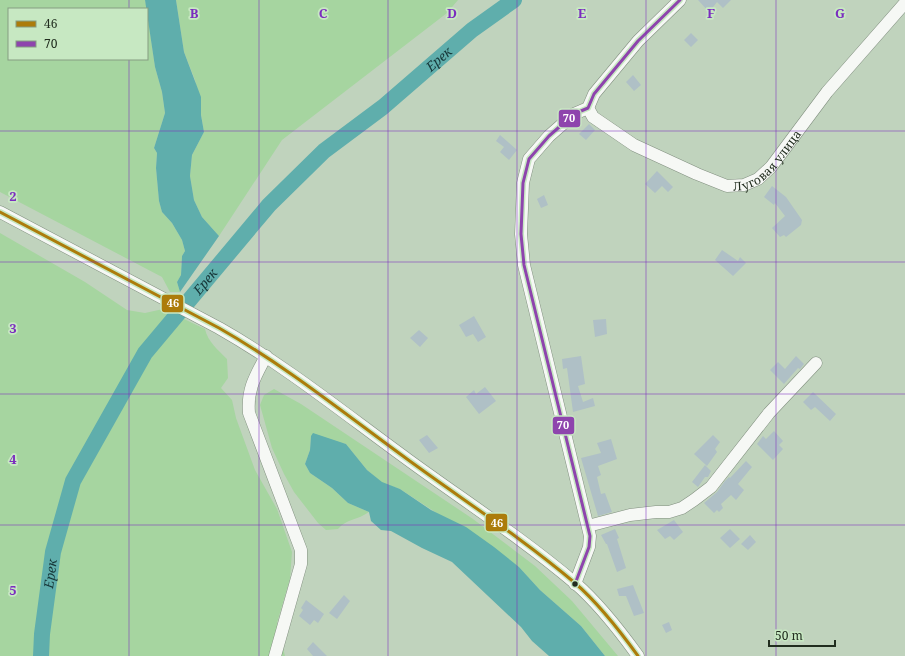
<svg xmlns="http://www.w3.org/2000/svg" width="905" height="656" font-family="'Noto Serif',serif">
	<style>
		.green { fill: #a6d5a0 }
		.water { fill: #5faeac }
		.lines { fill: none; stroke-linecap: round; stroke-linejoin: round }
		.river { stroke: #5faeac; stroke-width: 16 }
		.building { fill: #afc0c6 }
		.minor-casing { stroke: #829080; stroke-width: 13 }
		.minor { stroke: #f6f8f5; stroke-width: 12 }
		.bus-1-casing { stroke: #c7e8c2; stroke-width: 6 }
		.bus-2-casing { stroke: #c7e8c2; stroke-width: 6 }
		.bus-1 { stroke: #ac7c0b; stroke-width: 3 }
		.bus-2 { stroke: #8e44ad; stroke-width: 3 }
		.grid { fill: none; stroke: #7b2cbf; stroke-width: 1; stroke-opacity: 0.55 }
		.bus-dot { fill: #212d1f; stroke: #c7e8c2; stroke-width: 1.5 }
		.labels { text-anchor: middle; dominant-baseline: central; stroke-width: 3.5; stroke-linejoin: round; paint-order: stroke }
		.street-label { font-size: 12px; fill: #212d1f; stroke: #c7e8c2 }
		.water-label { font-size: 13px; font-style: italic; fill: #163638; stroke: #c7e8c2 }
		.grid-label { font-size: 13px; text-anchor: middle; font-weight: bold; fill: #7b2cbf; stroke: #c7e8c2; stroke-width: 3.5; stroke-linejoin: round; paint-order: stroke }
		.line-badge { stroke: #c7e8c2; stroke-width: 1.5 }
		.badge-label { font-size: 11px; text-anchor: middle; font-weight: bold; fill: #fff }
	</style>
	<rect width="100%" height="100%" fill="#c0d3bd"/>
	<!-- green -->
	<path class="green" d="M0,0H145L147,9H9V59H147V11L155,67L162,92L165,113L154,148L157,153L156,168L159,201L162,212L172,223L182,240L185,251L182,256L181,275L177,282L180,292H170L162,277L0,192Z
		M176,0H458L447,13L282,140L219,236L202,217L194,200L190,176L192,155L204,132L195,80L184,52Z
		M0,233L85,282L127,310L145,313L163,309L205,329C208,342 218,350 227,359L228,378L221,388L232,400L236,418L255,470L277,509L292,552L290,579L277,623L285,656H0Z
		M274,389L301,404L473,519L535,566L572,601L618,656H605L581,626L540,590L519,567L400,489L382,483L367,470L346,444L311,436L310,450L305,464L310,473L332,488L348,503L369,512C358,520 346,519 338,529L326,530L318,523L294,492L284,474L272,448L260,405L264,395Z"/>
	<!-- water -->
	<path class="water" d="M145,0H176L184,52L201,97V115L204,132L192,155L190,176L194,200L202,217L219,236L180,292L177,282L181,275L182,256L185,251L182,240L172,223L162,212L159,201L156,168L157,153L154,148L165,113L162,92L155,67Z
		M313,433L346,444L367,470L382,482L400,489L431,510L466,527L494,547L519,567L540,590L581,626L605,656H549L532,641L521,627L452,562L422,548L391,531L381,530L371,521L369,512L348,503L332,488L310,473L305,464L310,450L311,436Z"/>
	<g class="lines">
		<!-- river -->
		<path class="river" id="s1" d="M41,656L42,634L53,552L73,481L145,353L269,205L324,151L383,107L472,30L514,0"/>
	</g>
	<!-- building -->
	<path class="building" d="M698,0H731L723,8L717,2L709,12Z
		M691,33L698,40L691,47L684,40Z
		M633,75L641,85L634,91L626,82Z
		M589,124L595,130L586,140L579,134Z
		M500,135L517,150L509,160L500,152L504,147L496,141Z
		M657,171L673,187L668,192L662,186L655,193L645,184Z
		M772,186L786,197L802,220L801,225L786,237L784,235L780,237L772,228L785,216L775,203L774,205L764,197Z
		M544,195L548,205L541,208L537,199Z
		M722,250L738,261L740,257L746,263L733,276L715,260Z
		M474,316L486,337L478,342L473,334L466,337L459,325Z
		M606,319L607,334L595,337L593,320Z
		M419,330L428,338L420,347L410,338Z
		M581,356L585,384L578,386L583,402L593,398L595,406L573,412L567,368L563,369L562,359Z
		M796,356L804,364L800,369L798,368L784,384L770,370L778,362L785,369Z
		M485,387L496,401L479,414L466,397L474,390L476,394Z
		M813,392L836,414L830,421L815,407L811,410L803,402Z
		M774,431L783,441L779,445L783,449L773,460L757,444L763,436L766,439Z
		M427,435L438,448L429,453L419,440Z
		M713,435L720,442L715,449L717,452L707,466L694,454Z
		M611,439L617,459L598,466L601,475L597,477L601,494L605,493L612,512L598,516L581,458L601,453L597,443Z
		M746,461L752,467L738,484L744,490L736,500L731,495L721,504L723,508L719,512L717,510L714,513L704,503L717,492L725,481L729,477L730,478Z
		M705,465L711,471L708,477H705L698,487L692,482Z
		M674,520L683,532L674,540L670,536L665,539L657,530Z
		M615,529L619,538L617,539L626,568L617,572L607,544H606L601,535Z
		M730,529L740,539L730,548L720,538Z
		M750,535L756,542L748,550L741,544Z
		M633,585L644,613L634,616L626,596H619L617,589Z
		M344,595L350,601L337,619L329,613Z
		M306,600L324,614L318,623L314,620L310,625L299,616L303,610L301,608Z
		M669,622L672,630L666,633L662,625Z
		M313,642L327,656H313L307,649Z"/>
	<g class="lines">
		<!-- minor casing -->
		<g class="minor-casing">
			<g id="minor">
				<path id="s2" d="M588,108L593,117L634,145L697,174L727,186L744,185L758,179L771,167L827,92L905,3"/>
				<path d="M0,212L219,328C286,366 345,414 407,459C463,500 522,538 575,583C598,603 620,631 638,656"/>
				<path d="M266,356C255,377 247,389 249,413L301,550V564L275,656"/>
				<path d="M588,526L630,515L656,512H669L682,508L694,500L711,487L769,413L816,363"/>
				<path d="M575,584L589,547L590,536L524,265L521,234L523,183L529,159L549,136L574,114L588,108L594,94L638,41L680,0"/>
			</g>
		</g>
		<!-- minor -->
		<use href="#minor" class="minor"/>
		<!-- bus-1 casing -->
		<g class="bus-1-casing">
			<path id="bus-1" d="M0,212L219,328C286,366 345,414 407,459C463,500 522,538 575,583C598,603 620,631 638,656"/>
		</g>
		<!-- bus-2 casing -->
		<g class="bus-2-casing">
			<path id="bus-2" d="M575,584L589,547L590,536L524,265L521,234L523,183L529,159L549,136L574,114L588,108L594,94L638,41L680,0"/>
		</g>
		<!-- bus-1 -->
		<use href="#bus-1" class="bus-1"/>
		<!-- bus-2 -->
		<use href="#bus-2" class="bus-2"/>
	</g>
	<!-- grid -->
	<path class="grid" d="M129,0V9M259,0V656M388,0V656M517,0V656M646,0V656M776,0V656M129,59V656M0,131H905M0,262H905M0,394H905M0,525H905"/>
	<!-- markers -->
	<circle class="bus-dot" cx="575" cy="584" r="3.5"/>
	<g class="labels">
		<!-- street labels -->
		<g class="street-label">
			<text stroke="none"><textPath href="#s2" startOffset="212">Луговая улица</textPath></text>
		</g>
		<!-- water labels -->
		<g class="water-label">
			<text stroke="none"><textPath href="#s1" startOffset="743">Ерек</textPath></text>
			<text stroke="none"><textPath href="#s1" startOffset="419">Ерек</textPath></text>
			<text stroke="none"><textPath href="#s1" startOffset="83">Ерек</textPath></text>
		</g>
	</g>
	<g class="grid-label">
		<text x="194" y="18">B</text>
		<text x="323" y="18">C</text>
		<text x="452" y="18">D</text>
		<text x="582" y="18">E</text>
		<text x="711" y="18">F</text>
		<text x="840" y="18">G</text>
		<text x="13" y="201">2</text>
		<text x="13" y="333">3</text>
		<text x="13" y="464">4</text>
		<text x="13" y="595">5</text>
	</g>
	<g class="line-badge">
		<rect x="558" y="109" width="23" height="19" rx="4" fill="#8e44ad"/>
		<rect x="161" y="294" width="23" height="19" rx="4" fill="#ac7c0b"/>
		<rect x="552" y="416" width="23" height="19" rx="4" fill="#8e44ad"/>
		<rect x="485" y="513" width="23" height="19" rx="4" fill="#ac7c0b"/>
	</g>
	<g class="badge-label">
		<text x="569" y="122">70</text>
		<text x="173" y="307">46</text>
		<text x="563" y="429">70</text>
		<text x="497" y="527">46</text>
	</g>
	<!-- legend -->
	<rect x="8" y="8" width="140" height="52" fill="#c7e8c2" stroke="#859d81"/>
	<rect x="16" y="21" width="20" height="6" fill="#ac7c0b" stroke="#859d81"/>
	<text x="44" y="28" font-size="12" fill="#212d1f">46</text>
	<rect x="16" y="41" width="20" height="6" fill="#8e44ad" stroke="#859d81"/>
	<text x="44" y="48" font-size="12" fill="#212d1f">70</text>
	<!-- scale -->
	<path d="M769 640v6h66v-6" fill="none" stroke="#212d1f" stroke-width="2"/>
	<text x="775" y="640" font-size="12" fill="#212d1f" stroke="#c7e8c2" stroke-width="3" paint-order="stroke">50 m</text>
</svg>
